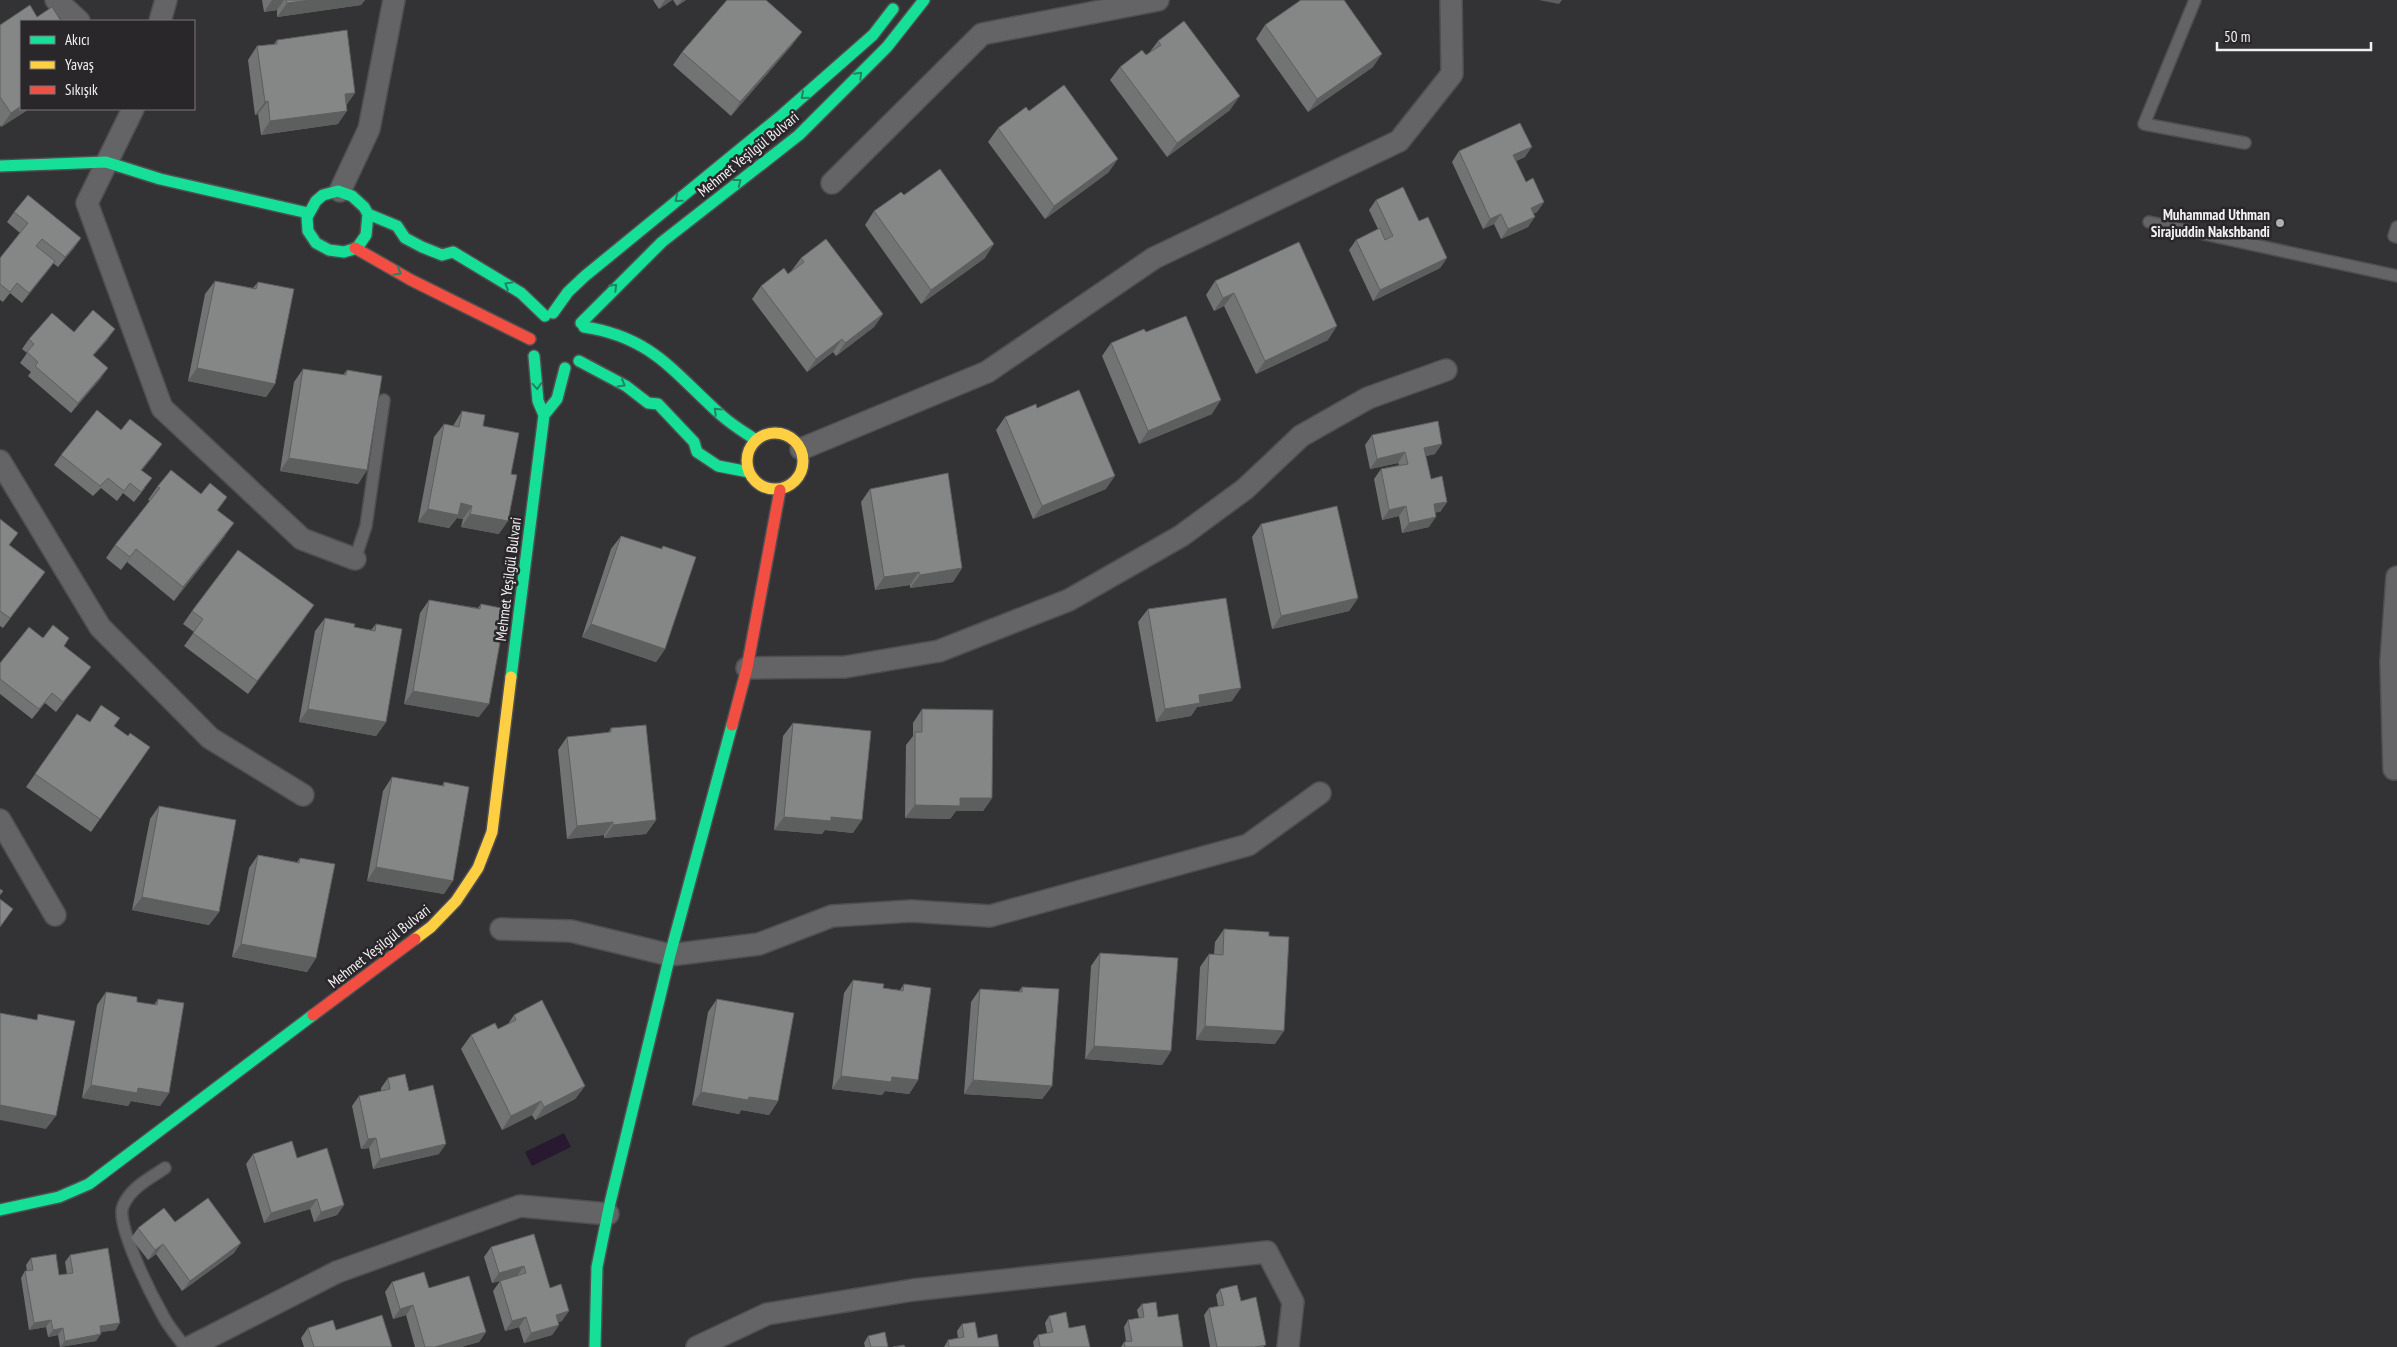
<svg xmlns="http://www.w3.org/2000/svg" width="2397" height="1347" font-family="'PT Sans Narrow',sans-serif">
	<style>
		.water { fill: #281930 }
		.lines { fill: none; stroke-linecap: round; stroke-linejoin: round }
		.lane-casing { stroke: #4f4e50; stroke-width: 14 }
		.street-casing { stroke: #4f4e50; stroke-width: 24 }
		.fast-casing { stroke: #4f4e50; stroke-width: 14 }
		.slow-casing { stroke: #4f4e50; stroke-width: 14 }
		.jam-casing { stroke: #4f4e50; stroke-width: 14 }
		.lane { stroke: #646365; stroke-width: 11 }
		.street { stroke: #646365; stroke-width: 21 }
		.fast { stroke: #16e098; stroke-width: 11 }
		.slow { stroke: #ffcf43; stroke-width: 11 }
		.jam { stroke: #f24e42; stroke-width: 11 }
		.wall { fill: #727373 }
		.shaded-wall { fill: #5d5e5e }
		.building { fill: #858686; stroke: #5d5e5e }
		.oneway { stroke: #208462 }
		.poi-dot { fill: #afaeb0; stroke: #2a272b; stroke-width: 2 }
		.labels { text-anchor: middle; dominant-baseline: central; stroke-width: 5; stroke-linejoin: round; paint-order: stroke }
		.street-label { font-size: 15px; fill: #f2f0f3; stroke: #2a272b }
		.poi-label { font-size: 15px; font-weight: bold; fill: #f2f0f3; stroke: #2a272b; text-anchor: end }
	</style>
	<rect width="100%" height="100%" fill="#333234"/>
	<!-- water -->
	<path class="water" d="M564,1133L571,1147L532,1166L525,1152Z"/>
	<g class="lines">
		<!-- lane casing -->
		<g class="lane-casing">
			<path id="lane" d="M2195,0L2144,124L2245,143
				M2149,222L2397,276
				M2397,227L2394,236L2397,237
				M355,559L366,526L384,400
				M165,1168C149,1179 131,1187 123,1206C115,1223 151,1294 161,1312C167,1325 177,1336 185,1347"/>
		</g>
		<!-- street casing -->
		<g class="street-casing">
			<path id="street" d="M56,0L79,21
				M160,21L166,0
				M133,109L87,203L162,408L302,539L355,559
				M832,183L982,34L1158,0
				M340,191L369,129L394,0
				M801,449L987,372L1154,258L1399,141L1452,74L1451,0
				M0,461L100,627L210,738L303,795
				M747,668L845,667L939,651L1069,600L1181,536L1245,489L1301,436L1368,398L1446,370
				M2394,769L2391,662L2397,577
				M0,820L55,915
				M501,929L571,931L670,955L759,944L832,916L911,911L990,916L1248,845L1320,793
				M190,1347L337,1272L520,1206L608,1214
				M697,1347L767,1314L913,1290L1267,1252L1293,1302L1288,1347"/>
		</g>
		<!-- fast casing -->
		<g class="fast-casing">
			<path id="fast" d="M0,166L106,162L160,179L308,213
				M368,214L366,235L357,248L344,252L329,250L316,243L308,231L307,217L316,201L323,195L338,191L352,196L364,207L368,214L397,226L405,238L422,247L442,255L453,252L521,293L545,316
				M553,313L568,292L585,276L782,115L873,35L893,9
				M581,323L662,242L799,135L887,47L924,0
				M584,327C652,337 674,373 721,415C732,425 744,432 756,440
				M534,356L538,401L544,415
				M579,361L626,386L648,403L658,404L694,442L697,452L718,466L749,472
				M511,677L544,415L557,399L565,368
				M0,1210L59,1197L89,1184L313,1015
				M595,1347L597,1267L610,1203L670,955L732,725"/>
		</g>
		<!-- slow casing -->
		<g class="slow-casing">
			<path id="slow" d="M747 461a28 28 0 1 1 56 0a28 28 0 1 1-56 0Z
				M415,939L431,927L456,901L478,868L492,832L511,677"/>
		</g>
		<!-- jam casing -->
		<g class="jam-casing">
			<path id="jam" d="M355,248L411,280L530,339
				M732,725L747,668L780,490
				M313,1015L415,939"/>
		</g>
		<!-- lane -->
		<use href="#lane" class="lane"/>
		<!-- street -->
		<use href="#street" class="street"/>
		<!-- fast -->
		<use href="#fast" class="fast"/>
		<!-- slow -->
		<use href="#slow" class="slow"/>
		<!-- jam -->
		<use href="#jam" class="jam"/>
	</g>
	<!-- wall -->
	<path class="wall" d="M262,0H365L361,5L277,17V10L264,12Z
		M653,0H672L659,9Z
		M673,0H686L677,6Z
		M1300,0H1344L1373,67L1308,112L1256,39L1265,25L1298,2Z
		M0,25L21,109H29L1,127L0,125Z
		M802,32L792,45L731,116L673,65L682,52Z
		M277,40L347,105L338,124L261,135L258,114L255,115L248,60L257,46L274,44Z
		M1158,41L1230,110L1167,157L1110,80L1120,67L1146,55L1149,53Z
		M1029,111L1109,172L1045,219L988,142L998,128Z
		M1459,151L1525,157L1516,161L1526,182L1544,202L1537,212L1533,214L1528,227L1501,239L1494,224L1483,229L1452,162Z
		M904,195L985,258L921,304L865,225L874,211Z
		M1376,200L1419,221L1447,258L1440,268L1373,301L1349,250L1356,240L1378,229L1369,210Z
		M14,212L81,238L74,248L58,267L53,263L22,303L10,293L3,302L0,300V258L20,233L7,222Z
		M801,258L883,314L874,327L836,356L833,352L807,372L752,299L761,286L788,274L792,270Z
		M215,281L253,288L258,282L275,384L266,397L188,381L205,294Z
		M1215,281L1328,340L1256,374L1224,306L1214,311L1206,295Z
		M74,332L108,339L93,356L101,378L71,413L28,376L31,372L20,363L27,353L22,349L29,339Z
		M1146,332L1212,414L1139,444L1102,356L1111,343Z
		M303,369L343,375L347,370L367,470L358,484L280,471L294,382Z
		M1037,408L1106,489L1033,519L996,430L1005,417Z
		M462,411L483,426L499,534L461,527L463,519L457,518L449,528L418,522L434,437L444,424L453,426Z
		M121,430L155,454L142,470L145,488L134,502L123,493L117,501L101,488L93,496L54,465L61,455Z
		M1372,435L1435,454L1426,456L1431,479L1447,502L1440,512H1435L1429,527L1402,533L1399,516L1382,520L1374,479L1381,469L1399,465L1398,463L1370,469L1365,445Z
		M157,487L201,494L227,497L218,510L225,536L174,601L127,562L121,570L106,558L115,545L150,501L148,500Z
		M870,489L962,568L953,582L910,588V585L875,590L861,502Z
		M0,519L10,545L45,572L3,628L0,626Z
		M1261,524L1358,598L1349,611L1272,629L1252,537Z
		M621,536L660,549L663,546L665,649L656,662L582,637L611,549Z
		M429,600L478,608L481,604L479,717L404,704L420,613Z
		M1148,609L1232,701L1197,707L1191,716L1156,722L1138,622Z
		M192,611L305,618L248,694L184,646L194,632L183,624Z
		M325,618L354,627L371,630L376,624L386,722L376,736L299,722L315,631Z
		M43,638L64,646L91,667L56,712L45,703L32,719L0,694V663Z
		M922,709L992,798L983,811H956L950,819L905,818L906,745L913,736V723Z
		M77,714L90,722L114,726L128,736L150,747L91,832L26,787Z
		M793,723L853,833L825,830L822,834L774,830L783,736Z
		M611,728L656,820L646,834L604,838V835L567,839L558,750L567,737L608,733Z
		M392,777L442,786L444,782V894L367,881L383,791Z
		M159,806L219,912L209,925L132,910L150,819Z
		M258,855L297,862L300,858L316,958L307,972L232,957L249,868Z
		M1224,929L1269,936L1275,1044L1196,1040L1200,967L1209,954H1214L1215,942Z
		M1100,953L1171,1051L1162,1065L1085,1059L1091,966Z
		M853,980L883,988L900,990L904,984L918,1080L909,1094L885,1091L882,1095L832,1089L844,993Z
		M1022,987L1052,1086L1042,1099L964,1094L971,1002L980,989L1019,991Z
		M106,992L137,1002L154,1005L158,999L169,1093L160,1106L131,1101L128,1106L82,1098L97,1005Z
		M717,999L778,1101L769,1115L741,1110L739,1114L692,1105L708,1012Z
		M514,1015L585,1086L575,1099L535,1120L532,1115L502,1130L461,1049L471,1035L498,1029L508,1024Z
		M388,1078L409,1091L439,1154L373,1169L369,1148L361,1149L352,1106L359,1096L381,1091V1088Z
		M253,1154L297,1158L344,1205L337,1215L314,1222L310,1209L264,1223L246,1164Z
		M175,1222L234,1253L182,1291L156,1254L148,1260L131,1238L138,1228Z
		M534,1234L550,1288L562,1321L558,1322L559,1325L552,1335L524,1343L519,1327L505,1331L493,1291L500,1281L492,1283L484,1257L491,1247Z
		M70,1255L116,1330L100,1332L96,1341L60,1347L58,1335L48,1337L46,1327L29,1330L21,1278L25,1271H27L26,1265L31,1258L59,1275L67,1274L65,1262Z
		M392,1282L429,1288L486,1332L479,1342L461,1347H415L406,1315L393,1319L385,1292Z
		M1220,1289L1241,1301L1264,1347H1210L1204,1315L1209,1308L1218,1306L1216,1295Z
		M1142,1304L1158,1317L1183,1347H1121L1124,1342H1126L1124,1327L1128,1320L1139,1318L1137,1310Z
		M1049,1316L1069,1328L1090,1347H1034L1033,1342L1038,1335L1047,1333L1045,1323Z
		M962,1324L978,1338L999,1347H944L948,1340L958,1338L957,1331Z
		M308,1328L336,1330L392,1347H304L301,1338Z
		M868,1336L888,1347H865L864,1343Z"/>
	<!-- shaded-wall -->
	<path class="shaded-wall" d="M272,0H284L277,10L264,12Z
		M312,0H365L361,5L277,17L287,3Z
		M665,0H672L659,9Z
		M682,0H686L677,6Z
		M1539,0H1562L1559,4Z
		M802,32L792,45L731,116L740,102Z
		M1382,54L1373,67L1308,112L1317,99Z
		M355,93L346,106L345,94Z
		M1240,96L1230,110L1167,157L1177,143Z
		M268,101L258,114L255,115L265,102Z
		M21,106V109H29L1,127L11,113Z
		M347,111L338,124L261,135L270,121Z
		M1532,147L1525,157L1506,165L1513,155Z
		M1118,159L1109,172L1045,219L1054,206Z
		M1544,202L1537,212L1524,218L1531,208Z
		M1501,214L1494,224L1483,229L1490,219Z
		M1535,217L1528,227L1501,239L1508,229Z
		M81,238L74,248L58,267L65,257Z
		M994,244L985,258L921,304L931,290Z
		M1447,258L1440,268L1373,301L1380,290Z
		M55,261L48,271L22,303L29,293Z
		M1234,293L1224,306L1214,311L1223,298Z
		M883,314L874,327L836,356L845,343Z
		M1337,326L1328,340L1256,374L1265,361Z
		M115,329L108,339L85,365L93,355Z
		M842,339L833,352L807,372L816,359Z
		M108,368L101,378L71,413L78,403Z
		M197,368L275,384L266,397L188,381Z
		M1221,400L1212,414L1139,444L1148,431Z
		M162,444L155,454L134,480L141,470Z
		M1442,444L1435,454L1417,458L1424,448Z
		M1405,452L1398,463L1370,469L1377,459Z
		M289,458L367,470L358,484L280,471Z
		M1115,476L1106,489L1033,519L1042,506Z
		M1447,502L1440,512L1427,514L1434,504Z
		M461,503L472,506L463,519L457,518L449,528L418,522L428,509Z
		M1406,506L1399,516L1382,520L1389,510Z
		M470,514L508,521L499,534L461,527Z
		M1436,517L1429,527L1402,533L1409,523Z
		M234,523L225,536L174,601L183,587Z
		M136,549L127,562L121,570L130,557Z
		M962,568L953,582L910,588L920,575Z
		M45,572L38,582L3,628L10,618Z
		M919,572L910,585L875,590L884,577Z
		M1358,598L1349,611L1272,629L1281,616Z
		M314,605L305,618L248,694L257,681Z
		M591,624L665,649L656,662L582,637Z
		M91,667L84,677L56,712L63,702Z
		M1241,688L1232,701L1197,707L1191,716L1156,722L1165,709L1199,695Z
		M413,691L489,704L479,717L404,704Z
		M308,709L386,722L376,736L299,722Z
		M960,798H992L983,811H956L950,819L905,818L915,805Z
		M784,817H831L862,820L853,833L825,830L822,834L774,830Z
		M656,820L646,834L604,838L613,825Z
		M613,822L604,835L567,839L577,826Z
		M376,867L453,881L444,894L367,881Z
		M142,897L219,912L209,925L132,910Z
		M241,944L316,958L307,972L232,957Z
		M1205,1026L1284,1031L1275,1044L1196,1040Z
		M1094,1046L1171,1051L1162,1065L1085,1059Z
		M841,1076L892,1077L918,1080L909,1094L885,1091L882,1095L832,1089Z
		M973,1080L1052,1086L1042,1099L964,1094Z
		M91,1085L138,1088L169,1093L160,1106L131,1101L128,1106L82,1098Z
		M585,1086L575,1099L535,1120L544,1107Z
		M701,1092L749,1097L778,1101L769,1115L741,1110L739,1114L692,1105Z
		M541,1101L532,1115L502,1130L511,1116Z
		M0,1105L56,1116L46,1129L0,1120Z
		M376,1138L369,1148L361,1149L368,1139Z
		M446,1144L439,1154L373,1169L380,1159Z
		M317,1199L310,1209L264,1223L271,1213Z
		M344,1205L337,1215L314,1222L321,1212Z
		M241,1243L234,1253L182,1291L190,1281Z
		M163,1244L156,1254L148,1260L155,1250Z
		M524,1266L517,1276L492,1283L499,1273Z
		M413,1305L406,1315L393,1319L400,1309Z
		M569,1311L562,1321L549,1325L556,1315Z
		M526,1317L519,1327L505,1331L512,1321Z
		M51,1320L46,1327L29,1330L34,1323Z
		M120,1323L116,1330L95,1333L100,1326Z
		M559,1325L552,1335L524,1343L531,1333Z
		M63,1328L58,1335L48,1337L53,1330Z
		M486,1332L479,1342L461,1347H435Z
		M101,1334L96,1341L60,1347L65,1341Z"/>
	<!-- building -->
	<path class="building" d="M286,0H312L287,3Z
		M727,0H766L802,32L740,102L682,52Z
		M1301,0H1344L1382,54L1317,99L1265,25Z
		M30,5L37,17L52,7L61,21H21V106L11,113L0,97V25Z
		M1184,21L1240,96L1177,143L1120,67L1142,50L1146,55L1161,45L1158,41Z
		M347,30L355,93L345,94L347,111L270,121L268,101L265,102L257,46L277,44V40Z
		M1064,85L1118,159L1054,206L998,128L1026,107L1029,111Z
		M1520,123L1532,147L1513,155L1526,182L1533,178L1544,202L1531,208L1535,217L1508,229L1501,214L1490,219L1459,151Z
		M940,169L994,244L931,290L874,211L901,192L904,195Z
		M1403,187L1419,221L1428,217L1447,258L1380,290L1356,240L1380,228L1385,240L1393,236L1376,200Z
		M28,195L81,238L65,257L42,239L36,246L55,261L29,293L17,283L10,292L0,284V258L28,223L14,212Z
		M826,239L883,314L845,343L842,339L816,359L761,286L784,268L788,274L804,262L801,258Z
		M1299,242L1337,326L1265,361L1234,293L1223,298L1215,281Z
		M215,281L256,289L258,282L294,289L275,384L197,368Z
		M93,310L115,329L93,355L108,368L78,403L35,366L38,362L27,352L34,344L29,339L52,313L74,332Z
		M1186,316L1221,400L1148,431L1111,343L1144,329L1146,332Z
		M303,369L346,375L347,370L382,376L367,470L289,458Z
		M1079,390L1115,476L1042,506L1005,417L1036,404L1037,408Z
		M97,410L121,430L130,419L162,444L141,470L152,478L141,492L130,483L124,491L108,478L100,486L61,455Z
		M462,411L485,415L483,426L519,433L511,474L517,475L508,521L470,514L472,506L461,503L458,515L428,509L444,424L459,427Z
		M1438,421L1442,444L1424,448L1431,479L1442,476L1447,502L1434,504L1436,517L1409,523L1406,506L1389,510L1381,469L1408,464L1405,452L1377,459L1372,435Z
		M171,470L201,494L210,483L227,497L217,510L234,523L183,587L136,549L130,557L115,545L160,488L157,487Z
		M948,473L962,568L920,575L919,572L884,577L870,489Z
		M1337,506L1358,598L1281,616L1261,524Z
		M0,519L18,533L9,545L45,572L10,618L0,611Z
		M621,536L662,549L663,546L696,557L665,649L591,624Z
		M238,550L314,605L257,681L193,633L203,619L192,611Z
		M1226,598L1241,688L1199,695L1200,703L1165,709L1148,609Z
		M429,600L480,609L481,604L506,609L489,704L413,691Z
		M325,618L355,624L354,627L375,631L376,624L402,629L386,722L308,709Z
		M53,625L69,638L64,646L91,667L63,702L52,693L39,709L0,679V663L29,627L43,638Z
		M101,705L120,718L114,726L128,736L130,733L150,747L100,819L35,774L77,714L90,722Z
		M922,709L993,710L992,798H960V806L915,805V732H922Z
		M793,723L871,731L862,820L831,817V821L784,817Z
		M646,725L656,820L613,825V822L577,826L567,737L611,732V728Z
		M392,777L444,786V782L469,787L453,881L376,867Z
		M159,806L236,820L219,912L142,897Z
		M258,855L299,863L300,858L335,864L316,958L241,944Z
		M0,889L3,891L0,895Z
		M0,899L13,909L0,927Z
		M1224,929L1269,932V936L1289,937L1284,1031L1205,1026L1209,954L1223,955Z
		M1100,953L1178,958L1171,1051L1094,1046Z
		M853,980L884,984L883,988L903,991L904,984L931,988L918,1080L892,1077L891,1082L841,1076Z
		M1022,987L1059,989L1052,1086L973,1080L980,989L1022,992Z
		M106,992L137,997V1002L157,1005L158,999L184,1003L169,1093L138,1088L137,1093L91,1085Z
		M717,999L794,1013L778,1101L749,1097L748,1100L701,1092Z
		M542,1000L585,1086L544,1107L541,1101L511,1116L471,1035L495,1023L498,1029L516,1020L514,1015Z
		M0,1013L37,1020L38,1014L75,1021L56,1116L0,1105Z
		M405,1074L409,1091L433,1085L446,1144L380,1159L376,1138L368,1139L359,1096L390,1089L388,1078Z
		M292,1141L297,1158L327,1148L344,1205L321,1212L317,1199L271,1213L253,1154Z
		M208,1198L241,1243L190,1281L163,1244L155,1250L138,1228L164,1208L175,1222Z
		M534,1234L550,1288L561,1284L569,1311L556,1315L559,1325L531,1333L526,1317L512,1321L500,1281L526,1273L524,1266L499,1273L491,1247Z
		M108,1248L120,1323L100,1326L101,1334L65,1341L63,1328L53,1330L51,1320L34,1323L25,1271L33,1270L31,1258L56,1254L59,1275L73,1273L70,1255Z
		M424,1272L429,1288L469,1276L486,1332L435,1347H425L413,1305L400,1309L392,1282Z
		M1237,1285L1241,1301L1256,1297L1266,1345L1255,1347H1217L1209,1308L1224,1305L1220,1289Z
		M1156,1302L1158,1317L1178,1314L1183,1347H1125L1124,1342L1132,1341L1128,1320L1144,1317L1142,1304Z
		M1066,1312L1069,1328L1085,1325L1090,1347H1040L1038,1335L1053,1332L1049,1316Z
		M382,1315L392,1347H314L308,1328L333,1320L336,1330Z
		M975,1322L978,1338L997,1334L999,1347H949L948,1340L964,1337L962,1324Z
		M885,1332L888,1347H871L868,1336Z
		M904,1345L905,1347H893Z"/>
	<!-- one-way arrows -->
	<defs><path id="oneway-chevron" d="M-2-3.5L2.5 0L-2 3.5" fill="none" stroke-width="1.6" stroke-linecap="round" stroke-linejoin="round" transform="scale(1.25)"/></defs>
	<g class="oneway">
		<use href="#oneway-chevron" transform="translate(859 75) rotate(-45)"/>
		<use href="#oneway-chevron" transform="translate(804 96) rotate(139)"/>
		<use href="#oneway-chevron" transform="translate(738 182) rotate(-38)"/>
		<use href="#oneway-chevron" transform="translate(678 199) rotate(141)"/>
		<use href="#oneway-chevron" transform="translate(398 272) rotate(29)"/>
		<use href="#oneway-chevron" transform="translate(508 285) rotate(-149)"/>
		<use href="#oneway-chevron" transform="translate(614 287) rotate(-45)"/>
		<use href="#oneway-chevron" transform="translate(622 384) rotate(30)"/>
		<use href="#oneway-chevron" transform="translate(537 386) rotate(86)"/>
		<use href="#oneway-chevron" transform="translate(717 411) rotate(-136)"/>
	</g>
	<!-- markers -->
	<circle class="poi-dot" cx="2280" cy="223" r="5"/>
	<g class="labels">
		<!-- street labels -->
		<g class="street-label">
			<text transform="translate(748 154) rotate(-39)">Mehmet Yeşilgül Bulvari</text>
			<text transform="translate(508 579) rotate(-83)">Mehmet Yeşilgül Bulvari</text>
			<text transform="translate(379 946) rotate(-38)">Mehmet Yeşilgül Bulvari</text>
		</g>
		<!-- poi labels -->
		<g class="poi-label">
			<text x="2270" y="214">Muhammad Uthman<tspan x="2270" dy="17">Sirajuddin Nakshbandi</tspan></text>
		</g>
	</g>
	<!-- legend -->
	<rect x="20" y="20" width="175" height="90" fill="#2a272b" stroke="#7a777b"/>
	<rect x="30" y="36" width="25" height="8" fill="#16e098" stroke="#7a777b"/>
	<text x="65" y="45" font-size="15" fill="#f2f0f3">Akıcı</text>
	<rect x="30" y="61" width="25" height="8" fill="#ffcf43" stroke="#7a777b"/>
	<text x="65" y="70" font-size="15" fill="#f2f0f3">Yavaş</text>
	<rect x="30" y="86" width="25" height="8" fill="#f24e42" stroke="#7a777b"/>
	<text x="65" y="95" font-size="15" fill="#f2f0f3">Sıkışık</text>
	<!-- scale -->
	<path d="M2217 42v8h154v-8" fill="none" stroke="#f2f0f3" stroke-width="2.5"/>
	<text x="2224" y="42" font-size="15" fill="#f2f0f3" stroke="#2a272b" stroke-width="4" paint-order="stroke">50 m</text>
</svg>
